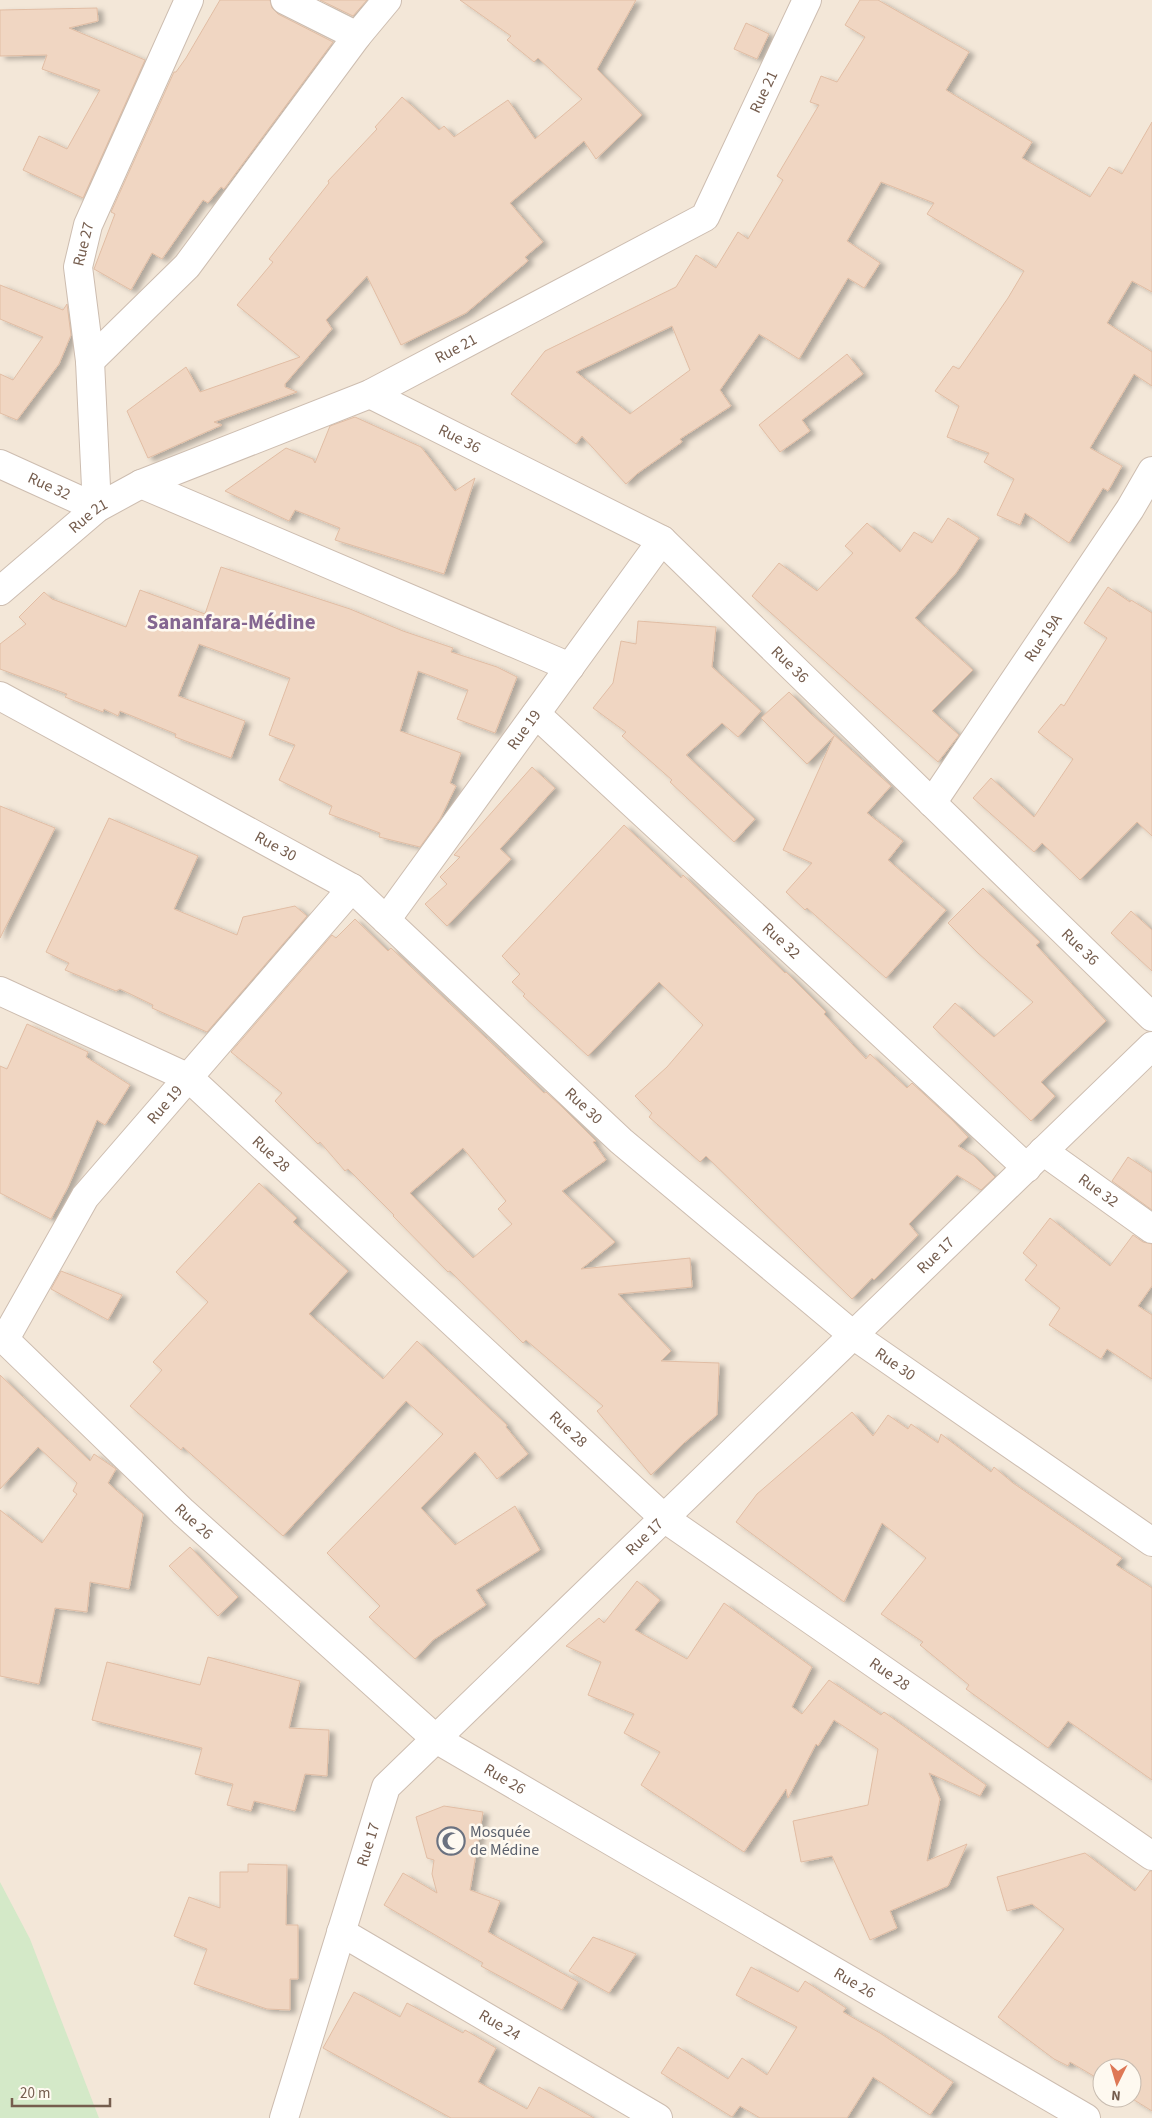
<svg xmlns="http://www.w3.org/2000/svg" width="1152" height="2118" font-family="'Source Sans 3',sans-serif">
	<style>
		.residential { fill: #f3e7d8; fill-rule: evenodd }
		.green { fill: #d4e9c8 }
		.building { fill: #f0d6c2; stroke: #e1bda4; fill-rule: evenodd; filter: url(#shadow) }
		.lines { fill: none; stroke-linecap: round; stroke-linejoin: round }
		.minor-casing { stroke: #cdbdb0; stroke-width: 30 }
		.minor { stroke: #fff; stroke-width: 28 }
		.labels { text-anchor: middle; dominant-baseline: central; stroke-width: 5; stroke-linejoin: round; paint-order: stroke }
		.street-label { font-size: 16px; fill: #755d4e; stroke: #fef9f0 }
		.worship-label { font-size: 16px; fill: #5b616d; stroke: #fef9f0; text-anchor: start }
		.district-label { font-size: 21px; font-weight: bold; fill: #846691; stroke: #fef9f0 }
	</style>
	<defs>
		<filter id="shadow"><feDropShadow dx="5.5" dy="3" stdDeviation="2.5" flood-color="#0004"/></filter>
	</defs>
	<rect width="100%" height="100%" fill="#fcf5e9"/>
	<!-- residential -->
	<path class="residential" d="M0,0H1152V2118H0ZM1102,2068H1132V2098H1102Z"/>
	<!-- green -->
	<path class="green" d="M0,1882L30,1939L99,2118H0Z"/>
	<!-- building -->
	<path class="building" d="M220,0H270L272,8L278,14L333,42L224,189L221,187L208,203L203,200L162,259L152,253L131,290L94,269L115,214L111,212L174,72H176L186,58Z
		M320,0H367L353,16Z
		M460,0H636L597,69L642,115L596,159L584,141L510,203L543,242L525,257L528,261L466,313L401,345L367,276L326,320L332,329L285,384V387L297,392L214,422L222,425L148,458L127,411L186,367L200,392L300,357L237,305L273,262L269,259L329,183L328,181L377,129L375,127L402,97L439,130L444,126L454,137L508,100L535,139L582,99L538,58L534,62L507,40L511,36Z
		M860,0H878L969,52L946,90L1032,142L1022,158L1090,197L1109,167L1122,174L1152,122V292L1132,281L1107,323L1152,352V386L1134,374L1090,448L1122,466L1108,491L1103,488L1069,543L1025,513L1020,525L997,515L1014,479L984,462L989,453L947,437L959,406L935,391L953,366L959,369L1008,298L1024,271L927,214L934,203L881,182L847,241L880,263L864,288L848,278L799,359L759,334L720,390L731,406L680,439L682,442L638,473L626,484L582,436L576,444L511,394L545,351L676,287L696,255L716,268L738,232L748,239L783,180L777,176L819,105L810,102L821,76L837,82L865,37L845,25ZM672,326L690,370L630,414L576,372Z
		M97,8L98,21L69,28L145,60L83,198L23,170L39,136L67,149L100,90L42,69L47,55L0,56V10Z
		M746,23L769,34L757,59L734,49Z
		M0,285L63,310L67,304L71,335L59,364L17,420L0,413V374L13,380L43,337L0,319Z
		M847,354L863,374L802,420L810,431L780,452L759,425Z
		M355,417L421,447L455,491L475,478L444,574L335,540L340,528L295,510L289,521L225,491L286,448L313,459L315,463L330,426Z
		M948,518L979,538L956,573L915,618L973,670L932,711L959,735L938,762L752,596L779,563L817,591L853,553L845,546L867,523L900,552L914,532L932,543Z
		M221,567L350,609L403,631L453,648L451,652L497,667L517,677L495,733L457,719L468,690L418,671L400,731L461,753L450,783L456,786L440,819L420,847L379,837L380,833L329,814L332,806L279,780L295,745L269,735L290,678L199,644L178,696L245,721L231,758L175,737L176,734L120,711L118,716L104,709L103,712L65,697L67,694L0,669V644L26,624L19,617L44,592L52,599L126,627L140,590L205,614Z
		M1108,587L1130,602L1131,600L1152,613V836L1137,822L1080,880L1042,843L1034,852L973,798L991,778L1034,817L1073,759L1038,732L1061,704L1064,706L1107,638L1084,623Z
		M638,621L716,627L712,667L761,711L738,737L722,723L686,755L755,819L734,842L670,782L672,780L622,736L626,732L593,708L613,683L621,641L636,644Z
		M789,692L812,715L891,786L867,813L903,841L888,860L946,910L886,978L807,908L805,910L786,892L812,863L783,850L834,736L807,764L761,718Z
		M532,767L555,788L500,849L511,859L447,926L425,904L447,884L440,877L460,857L454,855Z
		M0,806L55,828L0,938Z
		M109,818L198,856L174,909L237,935L243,917L295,906L307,916L207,1032L152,1008L153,1005L120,989L116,991L65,970L69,963L46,952Z
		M624,825L681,878L683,875L785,973L786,972L826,1012L824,1014L866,1059L870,1054L907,1088L912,1083L952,1120L968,1137L958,1146L974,1156L995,1177L981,1190L957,1175L909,1224L918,1235L874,1280L872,1278L852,1299L706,1156L700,1162L649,1117L652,1113L635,1096L667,1067L703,1025L659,982L588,1056L523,996L525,994L512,982L520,974L502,956Z
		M983,888L1040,942L1036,945L1106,1021L1041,1082L1055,1096L1031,1121L933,1027L955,1003L994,1037L1033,1002L978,953L948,923Z
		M1131,911L1152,930V971L1111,933Z
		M355,919L388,951L391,948L544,1093L546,1092L561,1106L596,1141L593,1142L606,1160L562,1191L615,1242L581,1269L690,1258L692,1287L618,1294L671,1351L661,1361L719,1363L717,1415L685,1442L651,1475L597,1411L603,1406L526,1340L523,1343L450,1271L448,1272L393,1216L394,1215L348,1169L345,1171L320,1142L318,1144L275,1101L282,1093L231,1052L332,935L336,938ZM463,1148L506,1201L498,1209L512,1224L473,1258L410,1193Z
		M27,1024L88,1052L86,1057L130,1085L105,1125L97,1120L68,1187L51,1219L0,1193V1066L7,1069Z
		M1128,1157L1152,1173V1210L1112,1181Z
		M259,1183L297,1218L293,1222L348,1271L309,1314L383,1379L417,1341L507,1425L506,1427L528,1454L497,1479L475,1452L421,1508L455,1545L515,1506L540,1550L476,1590L486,1605L433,1640L415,1659L369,1617L380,1606L327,1553L443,1434L406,1401L283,1536L183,1447L181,1450L130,1406L162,1370L153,1362L208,1302L176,1272Z
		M1050,1218L1110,1266L1133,1235L1143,1242L1152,1244V1286L1138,1306L1152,1315V1379L1107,1349L1101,1359L1049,1325L1060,1308L1025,1280L1037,1265L1023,1253Z
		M61,1271L122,1295L108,1320L51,1289Z
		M0,1375L90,1461L94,1454L116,1469L108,1483L143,1514L129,1589L90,1582L87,1612L55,1608L39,1684L0,1676V1510L42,1543L77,1494L73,1491L77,1483L38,1447L0,1489Z
		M852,1412L873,1436L888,1415L908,1429L911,1424L938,1443L941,1434L991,1472L994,1467L1013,1483L1122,1558L1116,1565L1152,1588V1780L1068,1721L1048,1748L966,1689L969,1685L920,1645L923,1642L881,1614L926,1558L882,1523L844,1602L736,1522L757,1494Z
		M190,1547L238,1597L218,1616L169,1566Z
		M637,1581L660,1600L635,1630L687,1659L724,1603L812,1667L792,1707L802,1714L829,1680L881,1715L884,1712L986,1785L980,1796L929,1773L940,1799L927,1861L967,1844L948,1886L890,1911L897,1928L870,1940L832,1856L801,1862L793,1821L868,1805L878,1749L834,1720L818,1746L816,1744L788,1798L786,1789L744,1852L641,1785L660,1752L624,1733L634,1714L588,1695L601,1662L566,1646L599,1618L604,1623Z
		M208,1657L300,1681L289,1728L329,1730L327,1776L305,1774L295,1811L254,1801L251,1811L227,1805L233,1784L195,1774L202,1748L92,1720L107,1662L200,1685Z
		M444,1806L483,1812L470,1890L500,1901L488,1932L578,1982L562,2010L481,1966L483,1963L384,1905L403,1873L437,1893L432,1874L434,1860L427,1858L416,1817Z
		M1085,1853L1135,1891L1150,1871H1152V2111L1131,2098L1132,2068H1102V2081L1070,2062L1068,2066L1054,2059L998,2017L1064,1929L1032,1904L1007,1911L997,1877Z
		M248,1864L287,1865L286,1925H298V1979H290V2010L267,2009L194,1984L207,1949L174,1936L189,1897L220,1908V1872H248Z
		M593,1937L636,1954L609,1993L569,1971Z
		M751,1967L798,1992L805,1981L846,2008L843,2012L880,2033L953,2082L930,2115L873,2077L847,2118H760L740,2106L732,2117L661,2073L678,2047L728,2079L742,2058L767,2075L797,2027L736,1995Z
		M354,1992L400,2017L407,2003L463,2033L465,2030L496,2048L478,2082L527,2109L539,2087L594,2118H451L323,2048Z"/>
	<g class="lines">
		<!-- minor casing -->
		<g class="minor-casing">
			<g id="minor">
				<path d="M285,0L357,36"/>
				<path d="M90,361L187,266L357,36L387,0"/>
				<path id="s1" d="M370,394L662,540L1152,1017"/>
				<path id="s2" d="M0,464L97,508L90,361L78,267L88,225L189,0"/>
				<path d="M141,484L570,667"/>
				<path id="s3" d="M0,591L97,508L141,484L370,394L705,217L807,0"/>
				<path id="s4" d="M0,696L352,888L621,1141L853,1335L1152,1542"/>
				<path id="s5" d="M536,714L1027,1168"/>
				<path id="s6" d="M932,803L1130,509L1152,471"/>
				<path id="s7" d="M386,920L662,540"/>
				<path id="s8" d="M0,991L189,1078L664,1518L1152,1856"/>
				<path id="s9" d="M1043,1151L1152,1229"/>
				<path id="s10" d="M0,1335L183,1512L436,1739L1086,2118"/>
				<path id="s11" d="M5,1339L85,1197L352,888"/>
				<path id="s12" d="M341,1932L658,2118"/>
				<path id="s13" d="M284,2118L386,1787L1152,1046"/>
			</g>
		</g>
		<!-- minor -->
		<use href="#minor" class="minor"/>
	</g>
	<!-- icons -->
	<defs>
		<g id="mosque-ring" transform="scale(1.4375)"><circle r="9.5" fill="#fef9f0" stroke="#6b7280" stroke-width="1.5"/><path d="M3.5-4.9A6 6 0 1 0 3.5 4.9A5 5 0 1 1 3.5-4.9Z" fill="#6b7280"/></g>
	</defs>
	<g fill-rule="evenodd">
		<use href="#mosque-ring" x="451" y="1841"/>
	</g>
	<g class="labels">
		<!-- street labels -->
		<g class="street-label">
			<text stroke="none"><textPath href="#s3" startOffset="941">Rue 21</textPath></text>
			<text stroke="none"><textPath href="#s2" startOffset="372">Rue 27</textPath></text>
			<text stroke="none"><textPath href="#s3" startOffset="521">Rue 21</textPath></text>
			<text stroke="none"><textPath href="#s1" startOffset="100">Rue 36</textPath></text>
			<text stroke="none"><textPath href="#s2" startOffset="54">Rue 32</textPath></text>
			<text stroke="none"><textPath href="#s3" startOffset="116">Rue 21</textPath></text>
			<text stroke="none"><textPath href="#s6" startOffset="199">Rue 19A</textPath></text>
			<text stroke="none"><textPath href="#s1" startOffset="505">Rue 36</textPath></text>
			<text stroke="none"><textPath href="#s7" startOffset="235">Rue 19</textPath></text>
			<text stroke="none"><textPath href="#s4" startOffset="314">Rue 30</textPath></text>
			<text stroke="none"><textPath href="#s5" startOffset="334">Rue 32</textPath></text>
			<text stroke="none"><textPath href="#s1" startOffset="910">Rue 36</textPath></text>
			<text stroke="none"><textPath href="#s11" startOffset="285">Rue 19</textPath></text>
			<text stroke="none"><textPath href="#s4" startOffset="719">Rue 30</textPath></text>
			<text stroke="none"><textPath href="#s8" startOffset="320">Rue 28</textPath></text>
			<text stroke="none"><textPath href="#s9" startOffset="68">Rue 32</textPath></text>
			<text stroke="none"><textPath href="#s13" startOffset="1111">Rue 17</textPath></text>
			<text stroke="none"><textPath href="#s4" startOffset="1124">Rue 30</textPath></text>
			<text stroke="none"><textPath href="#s8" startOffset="725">Rue 28</textPath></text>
			<text stroke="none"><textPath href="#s10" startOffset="269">Rue 26</textPath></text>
			<text stroke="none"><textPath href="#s13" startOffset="706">Rue 17</textPath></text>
			<text stroke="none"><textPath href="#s8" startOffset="1130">Rue 28</textPath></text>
			<text stroke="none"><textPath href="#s10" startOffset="674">Rue 26</textPath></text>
			<text stroke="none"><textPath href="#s13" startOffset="286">Rue 17</textPath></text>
			<text stroke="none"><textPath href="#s10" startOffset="1079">Rue 26</textPath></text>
			<text stroke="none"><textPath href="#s12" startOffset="184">Rue 24</textPath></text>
		</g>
		<!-- worship labels -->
		<g class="worship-label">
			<text x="470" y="1832">Mosquée<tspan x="470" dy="18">de Médine</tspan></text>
		</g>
		<!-- district labels -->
		<g class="district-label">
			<text x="231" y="622">Sananfara-Médine</text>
		</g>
	</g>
	<!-- north arrow -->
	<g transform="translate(1117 2083) rotate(185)"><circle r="24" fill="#fef9f0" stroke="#c7bbaf"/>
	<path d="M0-4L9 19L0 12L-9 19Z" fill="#de7856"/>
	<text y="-8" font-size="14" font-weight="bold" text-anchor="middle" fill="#755d4e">N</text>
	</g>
	<!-- scale -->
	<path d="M12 2098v8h98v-8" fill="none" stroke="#755d4e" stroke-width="2.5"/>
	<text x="20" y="2098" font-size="15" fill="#755d4e" stroke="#fef9f0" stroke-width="4" paint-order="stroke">20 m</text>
</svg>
